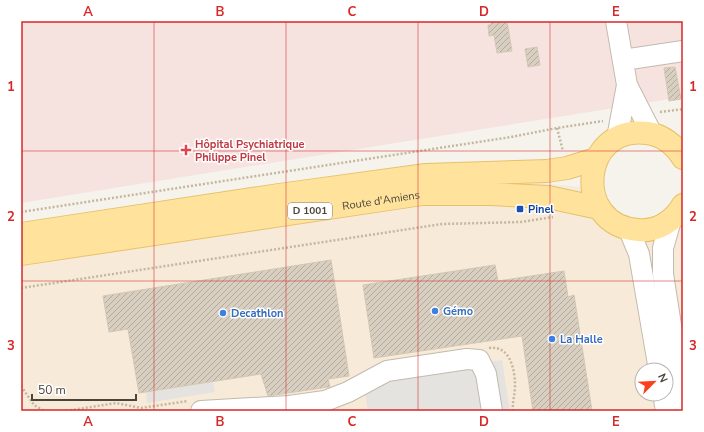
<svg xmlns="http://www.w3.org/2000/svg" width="704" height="432" font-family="'Nunito Sans',sans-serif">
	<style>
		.commercial { fill: #f7ead8; fill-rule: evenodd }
		.medical { fill: #f6e3e0 }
		.parking { fill: #e5e3e0 }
		.building { fill: url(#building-hatch); stroke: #d3c7b4 }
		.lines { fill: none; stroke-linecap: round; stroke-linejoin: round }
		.minor-casing { stroke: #c2bbae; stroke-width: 22 }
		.major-casing { stroke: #e6c16a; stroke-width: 24 }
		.path { stroke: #c4b79f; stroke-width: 2.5; stroke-dasharray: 2 2; stroke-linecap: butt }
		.minor { stroke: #fff; stroke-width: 20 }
		.major { stroke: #ffe39c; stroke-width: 22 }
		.grid { fill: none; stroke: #d62828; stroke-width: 1; stroke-opacity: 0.55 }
		.health-dot { fill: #e0444e; stroke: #fff; stroke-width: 1.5 }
		.transit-dot { fill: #1a4fb4; stroke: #fff; stroke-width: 1.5 }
		.shop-dot { fill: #3f7fe0; stroke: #fff; stroke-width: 1.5 }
		.labels { text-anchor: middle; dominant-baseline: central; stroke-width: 3; stroke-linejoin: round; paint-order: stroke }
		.shield { fill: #fff; stroke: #817c74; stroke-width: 1 }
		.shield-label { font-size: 10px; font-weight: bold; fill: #4b4439 }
		.health-label { font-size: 11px; font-weight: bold; fill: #be3a42; stroke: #fff; text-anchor: start }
		.street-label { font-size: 11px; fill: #4b4439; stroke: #fff }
		.transit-label { font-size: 11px; font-weight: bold; fill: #164399; stroke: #fff; text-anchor: start }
		.shop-label { font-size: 11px; font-weight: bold; fill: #366cbe; stroke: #fff; text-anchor: start }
		.neatline { fill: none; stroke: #d62828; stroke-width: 1.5 }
		.grid-label { font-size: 13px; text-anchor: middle; font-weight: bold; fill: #d62828 }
	</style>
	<defs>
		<pattern id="building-hatch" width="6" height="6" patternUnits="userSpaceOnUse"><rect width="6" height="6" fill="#d8cfc1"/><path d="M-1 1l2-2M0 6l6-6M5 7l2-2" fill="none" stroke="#b1aa9e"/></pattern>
	</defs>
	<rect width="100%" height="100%" fill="#f6f3ec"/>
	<!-- commercial -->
	<path class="commercial" d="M540,183L580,187L652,240L683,187V411H21V250ZM642,370H666V394H642Z"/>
	<!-- medical -->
	<path class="medical" d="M21,21H683V97L21,203Z"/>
	<!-- parking -->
	<path class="parking" d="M502,360L510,411H368L365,393L388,378Z
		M213,382L215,392L147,403L146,392Z"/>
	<!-- building -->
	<path class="building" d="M491,21H507L512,51L497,53L494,35L489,36L488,25H491Z
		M537,47L540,65L528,67L525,49Z
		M675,67L681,99L669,101L664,68Z
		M331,260L349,376L328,379L330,387H328L268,396L261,374L139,393L128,329L109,332L103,296Z
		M495,265L498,281L564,271L568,297L574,295L592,411H533L522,336L374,358L363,285Z"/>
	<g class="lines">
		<!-- minor casing -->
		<g class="minor-casing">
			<path id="minor" d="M616,21L627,85L617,138
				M623,60L683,51
				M627,85L652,134
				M671,220L663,248V274L683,402
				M629,230L639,254L659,370
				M663,394L666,411
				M201,411L289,406L325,401L348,392L387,371L467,359L479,360L486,374L492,411"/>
		</g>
		<!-- major casing -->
		<g class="major-casing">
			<g id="major">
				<path d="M683,158C675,145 662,135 647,133C581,124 571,225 638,230C657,232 674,221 683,205"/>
				<path d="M21,234L279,195L426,175L547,171L567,168L596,159"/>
				<path id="s1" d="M21,254L422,194H491L548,197L599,208"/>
			</g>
		</g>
		<!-- path -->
		<path class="path" d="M660,112L683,109
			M557,128L563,151
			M21,212L511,137L557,128L603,121
			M21,288L442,224L521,222L553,217
			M489,348C510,345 515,369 515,386C515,395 512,402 513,411
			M21,386L34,405L44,411
			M66,411L116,403L141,408L188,401"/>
		<!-- minor -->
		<use href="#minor" class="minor"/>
		<!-- major -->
		<use href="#major" class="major"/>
	</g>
	<!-- grid -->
	<path class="grid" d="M154,21V411M286,21V411M418,21V411M550,21V411M21,151H683M21,281H683"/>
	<!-- markers -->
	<path class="health-dot" d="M184 144h4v4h4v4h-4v4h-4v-4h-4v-4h4z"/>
	<rect class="transit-dot" x="516" y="205" width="8" height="8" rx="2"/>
	<g class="shop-dot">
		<circle cx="435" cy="311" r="4"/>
		<circle cx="223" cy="313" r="4"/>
		<circle cx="552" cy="339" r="4"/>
	</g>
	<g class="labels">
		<!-- shield labels -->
		<rect class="shield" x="288" y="203" width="44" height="16" rx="3"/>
		<g class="shield-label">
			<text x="310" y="211">D 1001</text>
		</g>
		<!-- health labels -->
		<g class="health-label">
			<text x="195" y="144">Hôpital Psychiatrique<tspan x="195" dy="13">Philippe Pinel</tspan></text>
		</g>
		<!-- street labels -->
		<g class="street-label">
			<text stroke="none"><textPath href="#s1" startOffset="364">Route d'Amiens</textPath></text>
		</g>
		<!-- transit labels -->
		<g class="transit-label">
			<text x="528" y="209">Pinel</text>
		</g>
		<!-- shop labels -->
		<g class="shop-label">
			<text x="443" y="311">Gémo</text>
			<text x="231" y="313">Decathlon</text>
			<text x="560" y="339">La Halle</text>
		</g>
	</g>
	<!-- border -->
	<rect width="704" height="432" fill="none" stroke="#ffffff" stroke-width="44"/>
	<!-- north arrow -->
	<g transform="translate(654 382) rotate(66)"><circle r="19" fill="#ffffff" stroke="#b7b4b0"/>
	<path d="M0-3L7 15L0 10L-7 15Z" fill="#fc3f1d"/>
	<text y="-6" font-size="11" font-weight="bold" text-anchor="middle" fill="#4b4439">N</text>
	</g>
	<!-- scale -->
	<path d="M32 394v6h104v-6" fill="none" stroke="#4b4439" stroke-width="2"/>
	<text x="38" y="394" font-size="12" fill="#4b4439" stroke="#ffffff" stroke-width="3" paint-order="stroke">50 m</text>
	<rect x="22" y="22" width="660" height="388" class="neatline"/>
	<g class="grid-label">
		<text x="88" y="16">A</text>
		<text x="220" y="16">B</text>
		<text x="352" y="16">C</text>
		<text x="484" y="16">D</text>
		<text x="616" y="16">E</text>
		<text x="11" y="91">1</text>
		<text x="693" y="91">1</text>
		<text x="11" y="221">2</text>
		<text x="693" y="221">2</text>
		<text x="11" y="350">3</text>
		<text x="693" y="350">3</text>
		<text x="88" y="426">A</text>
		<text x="220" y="426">B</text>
		<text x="352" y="426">C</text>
		<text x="484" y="426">D</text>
		<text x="616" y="426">E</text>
	</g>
</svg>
